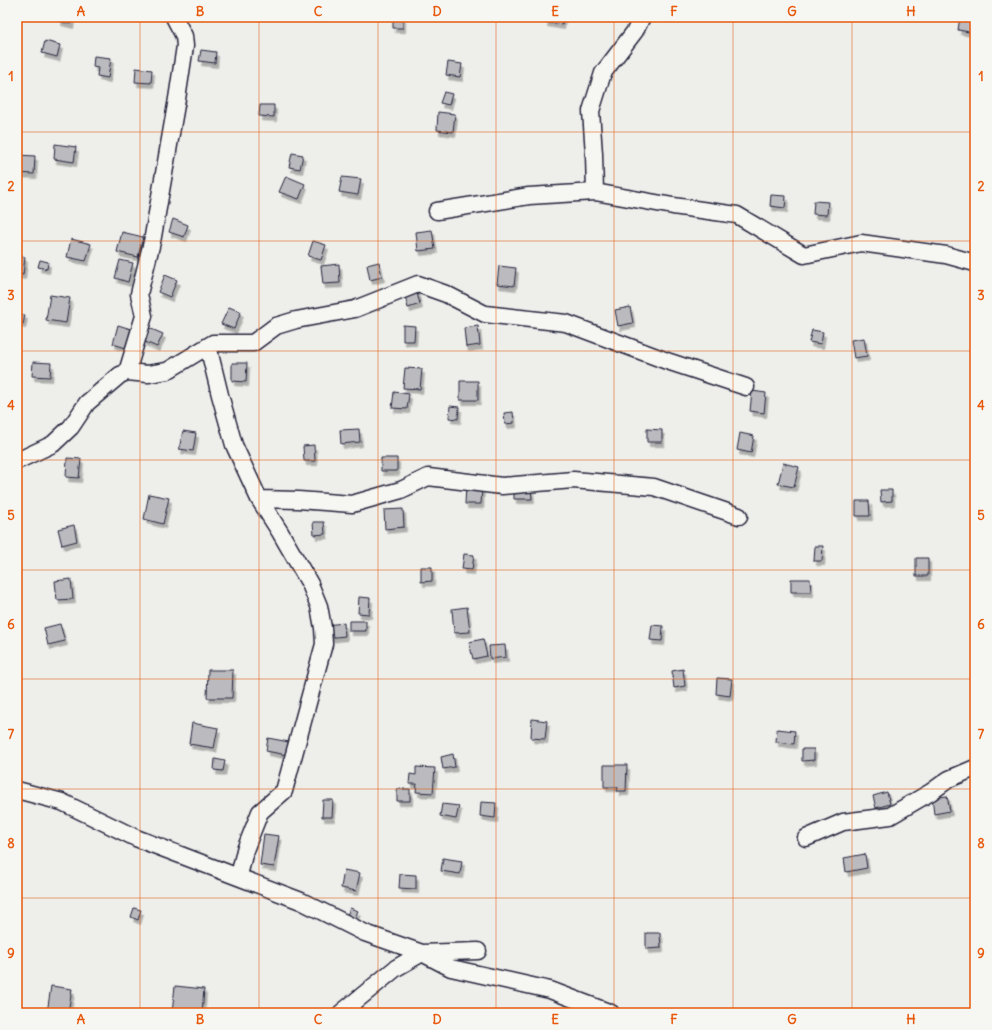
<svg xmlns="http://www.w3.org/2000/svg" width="992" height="1030" font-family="Delius,sans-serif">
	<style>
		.building { fill: #bbbbbf; stroke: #22223b; filter: url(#shadow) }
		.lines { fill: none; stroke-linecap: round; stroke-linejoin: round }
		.minor-casing { stroke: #22223b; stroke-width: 19 }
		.minor { stroke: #f6f6f2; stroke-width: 16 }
		.grid { fill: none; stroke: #e8590c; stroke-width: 1; stroke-opacity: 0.55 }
		.neatline { fill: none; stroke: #e8590c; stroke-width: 1.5 }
		.grid-label { font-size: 13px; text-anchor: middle; font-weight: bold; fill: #e8590c }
	</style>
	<defs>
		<filter id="shadow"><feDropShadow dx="2.5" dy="4.5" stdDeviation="0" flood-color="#0004"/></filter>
	</defs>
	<rect width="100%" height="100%" fill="#eeeeeb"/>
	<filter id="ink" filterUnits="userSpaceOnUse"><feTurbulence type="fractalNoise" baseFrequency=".025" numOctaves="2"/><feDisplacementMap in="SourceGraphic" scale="8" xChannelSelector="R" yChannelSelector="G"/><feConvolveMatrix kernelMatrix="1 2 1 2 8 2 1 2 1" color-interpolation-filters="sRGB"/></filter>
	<g filter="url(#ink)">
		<!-- building -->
		<path class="building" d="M60,17H72L71,24L59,21Z
			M393,17H403V28H393Z
			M546,17H563L562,25L545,22Z
			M960,17L975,18V33L958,30Z
			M45,41L60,45L57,57L42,53Z
			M201,50L216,52L215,63L199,61Z
			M94,56L111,58L108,78L97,76L98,68L93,67Z
			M448,62L462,64L460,77L446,75Z
			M136,68L152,70L151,83L135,82Z
			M444,92L452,94L449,105L440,103Z
			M260,105H274V117L259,116Z
			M438,112L455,114L453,132L437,130Z
			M55,144L76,147L74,162L54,159Z
			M292,153L303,155L300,169L289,167Z
			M18,155L35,156L34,174L17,173Z
			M286,176L305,184L299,199L279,192Z
			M342,177L361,179L358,195L339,192Z
			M771,195L786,196L785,208L770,206Z
			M814,201L828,202L827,215L813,214Z
			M173,219L188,225L184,237L169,232Z
			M432,230L435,249L418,251L416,232Z
			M122,232L143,237L138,257L117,252Z
			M71,239L91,244L86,261L67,257Z
			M313,241L326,245L321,260L308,256Z
			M17,256L25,257L23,275L17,274Z
			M40,260L48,262L47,269L38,267Z
			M120,260L133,263L128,282L115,278Z
			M379,262L382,277L370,280L367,265Z
			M339,264L340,283L323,284L321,266Z
			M499,266L516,268L514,286L497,284Z
			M165,275L177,280L170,297L158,292Z
			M416,289L420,304L408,308L404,292Z
			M50,295L70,298L66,323L46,320Z
			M229,307L241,312L234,329L221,324Z
			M630,307L633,323L618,326L615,310Z
			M17,313L25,315L23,324L17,323Z
			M118,325L131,329L126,348L113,344Z
			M403,325L415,326L414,341H403Z
			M478,326L480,345L466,347L464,328Z
			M149,328L163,334L157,347L143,341Z
			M812,330L823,332L821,344L809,342Z
			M864,338L867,356L854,358L851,340Z
			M33,362L51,363L50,377L32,376Z
			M232,363H247L246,382L232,381Z
			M405,368L422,369L420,389L403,388Z
			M460,381H478V400H460Z
			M752,391L766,393L764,413L750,411Z
			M394,392L409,394L407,409L392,408Z
			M450,406L459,407L458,419L449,418Z
			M513,412L514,423L505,424L504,413Z
			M359,429L360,442L341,444L340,430Z
			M647,429L662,430V442H647Z
			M183,431L196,433L193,451L179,449Z
			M740,433L754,436L751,453L737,450Z
			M314,445L315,461H304L303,446Z
			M67,458L81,459L79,478L66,477Z
			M381,458H397V471H381Z
			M783,463L799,467L794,487L778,484Z
			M466,485H482L481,504H465Z
			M531,489L532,499H514V490Z
			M880,490H892V501L881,502Z
			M149,494L169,498L163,524L144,519Z
			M856,501H869L870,516H856Z
			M403,509L404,527L385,529L384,510Z
			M313,522H324L325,534L314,535Z
			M74,525L77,541L62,545L58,529Z
			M815,546H823L822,561H814Z
			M464,554L474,555L472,570L462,569Z
			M916,558H928V576H916Z
			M421,567H432V581L421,582Z
			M71,579L73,599L57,600L55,581Z
			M791,579H810L811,592H791Z
			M359,597L370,598L369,614L358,613Z
			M467,607L470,632L454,633L452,609Z
			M349,621H366V631H349Z
			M344,623L345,636L327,638L326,625Z
			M60,624L65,641L48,645L44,628Z
			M652,625L663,626L662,641L650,640Z
			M483,639L487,656L473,659L469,642Z
			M505,645L506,657L490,659L489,646Z
			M683,669L685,686L674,688L672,671Z
			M208,670H233L232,698H207Z
			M717,678L732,679L730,696L716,694Z
			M532,719L547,721L545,739L531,738Z
			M192,723L218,728L214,748L189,744Z
			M777,729L795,731L794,744L776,742Z
			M268,738L289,742L287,755L266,751Z
			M802,749H814V760L802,761Z
			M453,754L455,767L443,769L441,757Z
			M215,759L225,761L223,771L214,770Z
			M604,765H627L626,791H617L618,787H604Z
			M416,767L435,768L433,793L416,792L417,784H409L410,774L416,775Z
			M397,789H410V801H397Z
			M887,792L890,804L876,808L873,796Z
			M947,796L950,811L934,814L932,798Z
			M323,800H333L332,817H322Z
			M481,802L496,803L495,818L480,816Z
			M442,804L459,806L456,819L440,816Z
			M264,834L279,836L274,867L260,865Z
			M865,854L867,868L846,872L844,858Z
			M443,858L462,861L460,874L441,871Z
			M344,870L360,873L356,891L341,888Z
			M400,874L416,875V889L399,888Z
			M134,908L141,910L138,920L131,917Z
			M350,908L358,911L353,921L346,918Z
			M646,933H660L661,948L646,949Z
			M51,986L72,989L68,1013H47Z
			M175,986L204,989L202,1013H172Z"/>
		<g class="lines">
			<!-- minor casing -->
			<g class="minor-casing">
				<path id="minor" d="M595,192L594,154L591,111L603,73L635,31L642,17
					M437,211L529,196L595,192L673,206L737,215L804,255L861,243L946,255L975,263
					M208,346L220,395L234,445L259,499L280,532L310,584L319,606L323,628L324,644L284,791L260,812L245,850L239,876
					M127,372L144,316L139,294L152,242L177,99L185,46L184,36L174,17
					M17,461L53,444L71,427L87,403L120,375L127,372L148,374L167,371L213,343H253L276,326L296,320L355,309L418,284L446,294L485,314L566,323L667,361L746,387
					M259,499L298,500L352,504L401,490L428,477L502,486L573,480L654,487L739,516
					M17,790L62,802L136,838L301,901L365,933L422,953L451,968L550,990L611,1013
					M806,838L843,822L890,816L931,792L949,779L975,768
					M341,1013L396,968L422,953L478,951"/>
			</g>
			<!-- minor -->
			<use href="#minor" class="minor"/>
		</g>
	</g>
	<!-- grid -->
	<path class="grid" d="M140,17V1013M259,17V1013M378,17V1013M496,17V1013M614,17V1013M733,17V1013M852,17V1013M17,132H975M17,241H975M17,351H975M17,460H975M17,570H975M17,679H975M17,789H975M17,898H975"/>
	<!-- margin -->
	<rect width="992" height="1030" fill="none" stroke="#f6f6f2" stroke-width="44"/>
	<rect x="22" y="22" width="948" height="986" class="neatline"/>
	<g class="grid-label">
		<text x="81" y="16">A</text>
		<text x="200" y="16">B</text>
		<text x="318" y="16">C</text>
		<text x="437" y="16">D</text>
		<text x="555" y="16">E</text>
		<text x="674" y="16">F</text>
		<text x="792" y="16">G</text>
		<text x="911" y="16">H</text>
		<text x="11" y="81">1</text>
		<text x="981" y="81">1</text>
		<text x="11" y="191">2</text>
		<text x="981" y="191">2</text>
		<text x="11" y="300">3</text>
		<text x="981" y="300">3</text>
		<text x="11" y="410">4</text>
		<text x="981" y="410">4</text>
		<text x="11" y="520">5</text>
		<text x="981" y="520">5</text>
		<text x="11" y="629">6</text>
		<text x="981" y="629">6</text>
		<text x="11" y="739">7</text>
		<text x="981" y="739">7</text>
		<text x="11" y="848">8</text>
		<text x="981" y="848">8</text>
		<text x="11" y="958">9</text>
		<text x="981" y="958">9</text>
		<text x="81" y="1024">A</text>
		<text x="200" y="1024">B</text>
		<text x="318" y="1024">C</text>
		<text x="437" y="1024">D</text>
		<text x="555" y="1024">E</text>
		<text x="674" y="1024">F</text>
		<text x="792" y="1024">G</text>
		<text x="911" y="1024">H</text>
	</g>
</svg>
